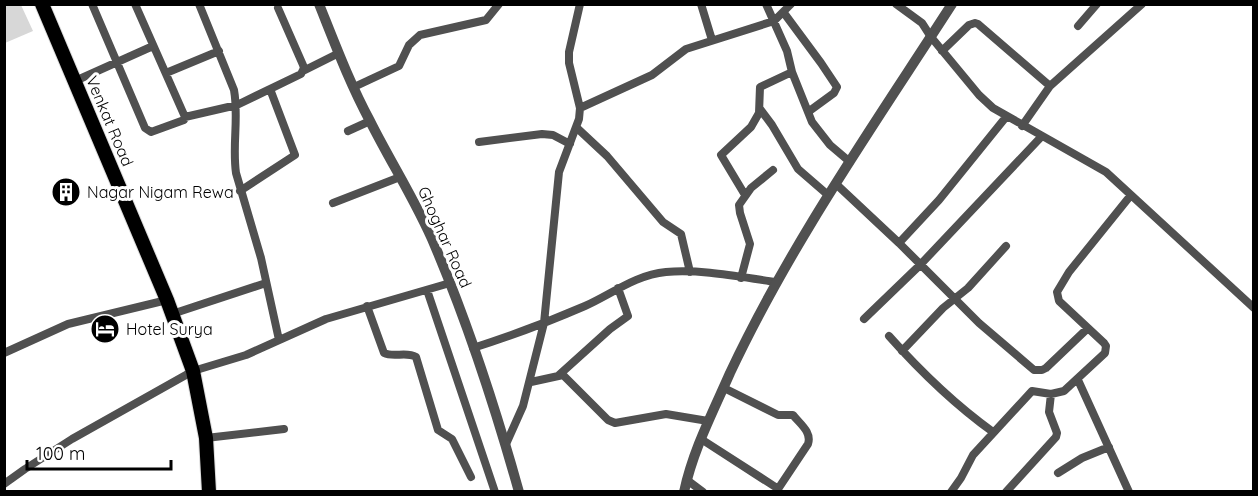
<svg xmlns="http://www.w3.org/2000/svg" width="1258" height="496" font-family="Quicksand,sans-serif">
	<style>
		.green { fill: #d7d7d7 }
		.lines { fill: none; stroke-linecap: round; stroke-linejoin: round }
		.primary-casing { stroke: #dbdbdb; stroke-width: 16 }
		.minor { stroke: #505050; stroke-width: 8 }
		.tertiary { stroke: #505050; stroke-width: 10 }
		.primary { stroke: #000; stroke-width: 14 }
		.labels { text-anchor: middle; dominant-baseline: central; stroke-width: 6; stroke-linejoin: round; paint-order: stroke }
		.street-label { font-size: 16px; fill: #000; stroke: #fff }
		.poi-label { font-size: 16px; fill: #000; stroke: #fff; text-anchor: start }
	</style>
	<rect width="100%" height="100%" fill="#fff"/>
	<!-- green -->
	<path class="green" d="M5,4L21,5L33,31L5,43Z"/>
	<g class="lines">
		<!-- primary casing -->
		<g class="primary-casing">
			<path id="primary" d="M42,4L167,300L193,371L206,438L209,492"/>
		</g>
		<!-- minor -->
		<path class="minor" d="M92,4L145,128L151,132L184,120L185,117L135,4
			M199,4L234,90C239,118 232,145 236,173L261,258L279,340
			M701,4L712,40
			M766,4L787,51L792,72L812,122L830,145L850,162
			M896,4L922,23L931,37L979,95L993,108L1106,172L1254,308
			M784,13L821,63L837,87L834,93L808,112
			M1078,26L1097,4
			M942,51L969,25L975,23L978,24L1050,86
			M303,71L339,53
			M166,73L219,51
			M75,81L153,46
			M354,87L399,66L409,45L420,35L486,20L499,4
			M580,108L652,75L686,49L774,21L791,4
			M760,109L772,125L798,169L828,195
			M185,117L237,105L301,74L304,68L303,65L278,8
			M1022,126L1050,86L1142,4
			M577,128L607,156L663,222L681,234L690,272
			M348,131L370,121
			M479,142L542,134L553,135L570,144
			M836,184L899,243L979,323L1034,370H1042L1046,368L1088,328
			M240,191L295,155L270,89
			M745,195L721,155L751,127L759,113L760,87L792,72
			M333,203L400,177
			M899,243L939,200L1006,117
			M741,278L750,244L740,213L739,205L751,188L773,170
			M427,290L495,492
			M367,306L384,353C394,358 406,351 416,357L438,430L452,439L471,477
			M172,314L266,283
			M864,319L920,265L1042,136
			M889,336C921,372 954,404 993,432
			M473,348C511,336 548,322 585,306C612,294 635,275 666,272C702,269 740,277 776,282
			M902,351L943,308L968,288L1006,246
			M4,353L68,324L167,300
			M559,375L610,329L628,316L618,288
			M1078,380L1129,492
			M531,382L563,375L608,420L615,423L666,414L708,421
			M724,388L778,415H793C800,424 812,432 808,444L776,492
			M206,438L284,429
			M701,439L777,488
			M506,444L523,406L544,323L559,172L579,119L580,108L569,63V52L580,4
			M1058,473L1082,458L1109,447
			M687,480L703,492
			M4,484L25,469L72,439L193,371L246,355L326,319L450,283
			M951,492L961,478L973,455L1032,391L1051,394L1064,391L1105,353L1106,346L1104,343L1059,301L1057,292L1069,272L1131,195
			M1006,492L1056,437L1057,433L1049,412L1051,394"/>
		<!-- tertiary -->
		<path class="tertiary" d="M319,4C335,44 350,84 370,121C391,163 417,203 435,246C468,324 496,410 519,492
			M684,492C693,450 713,412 730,373C791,243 874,125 952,4"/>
		<!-- primary -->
		<use href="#primary" class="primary"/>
	</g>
	<!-- icons -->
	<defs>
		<g id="building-disc" transform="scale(1.5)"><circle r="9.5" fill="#000" stroke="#fff"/><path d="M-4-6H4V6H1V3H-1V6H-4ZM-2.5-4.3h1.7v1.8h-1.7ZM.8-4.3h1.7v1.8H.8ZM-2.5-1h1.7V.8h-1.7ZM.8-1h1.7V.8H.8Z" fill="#fff"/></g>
		<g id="hotel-disc" transform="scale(1.5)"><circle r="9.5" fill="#000" stroke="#fff"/><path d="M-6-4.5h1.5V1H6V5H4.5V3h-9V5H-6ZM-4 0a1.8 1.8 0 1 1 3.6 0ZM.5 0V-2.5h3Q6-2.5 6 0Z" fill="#fff"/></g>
	</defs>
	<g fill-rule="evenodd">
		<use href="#building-disc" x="66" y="192"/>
		<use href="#hotel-disc" x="105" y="329"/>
	</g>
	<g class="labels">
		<!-- street labels -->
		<g class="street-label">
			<text transform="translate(110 121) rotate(67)">Venkat Road</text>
			<text transform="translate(445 237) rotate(66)">Ghoghar Road</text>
		</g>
		<!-- poi labels -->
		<g class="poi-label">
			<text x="87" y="192">Nagar Nigam Rewa</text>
			<text x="126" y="329">Hotel Surya</text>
		</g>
	</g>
	<!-- border -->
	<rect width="1258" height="496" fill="none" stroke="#000000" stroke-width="12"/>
	<!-- scale -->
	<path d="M27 460v9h144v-9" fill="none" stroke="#000000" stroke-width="3"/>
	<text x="36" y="460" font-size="18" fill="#000000" stroke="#ffffff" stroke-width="4.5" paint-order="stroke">100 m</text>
</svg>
